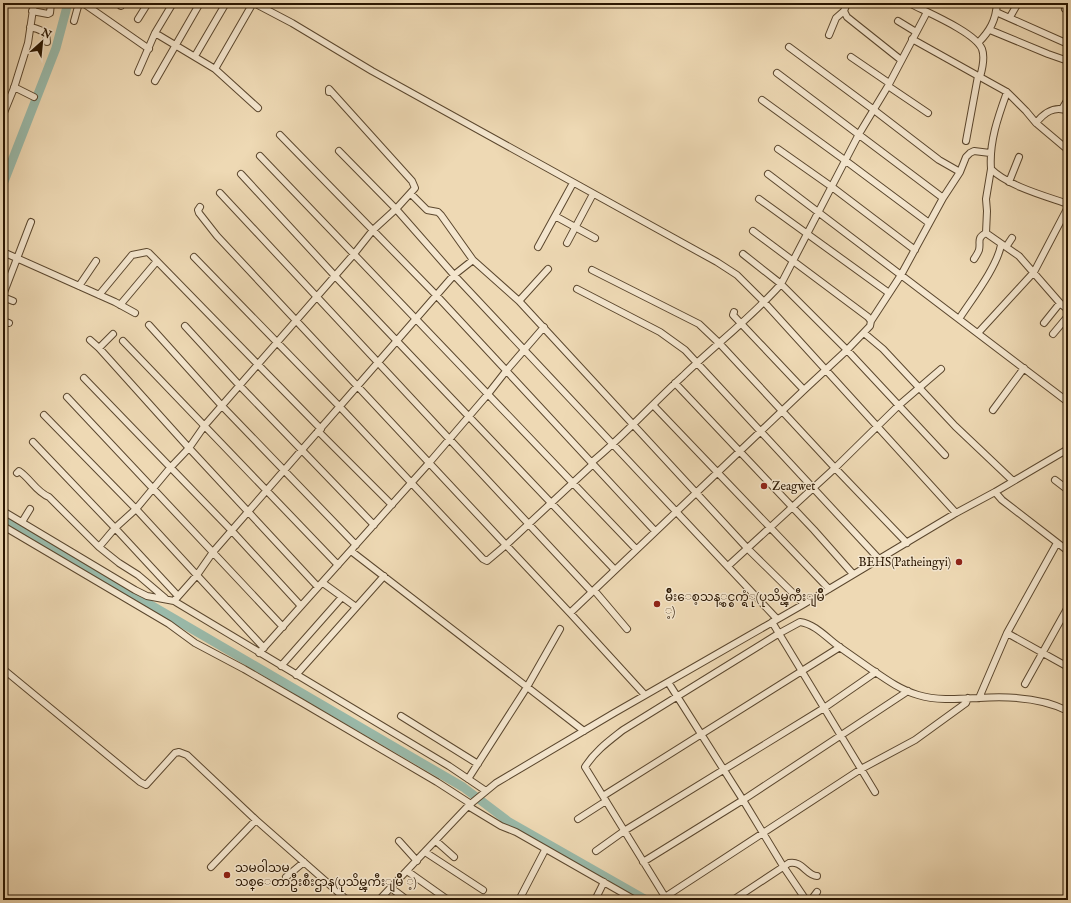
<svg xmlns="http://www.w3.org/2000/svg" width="1071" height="903" font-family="'IM FELL English','Noto Sans Myanmar',serif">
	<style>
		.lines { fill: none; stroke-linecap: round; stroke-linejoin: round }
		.river { stroke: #9abaaa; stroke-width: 9 }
		.minor-casing { stroke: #5b472e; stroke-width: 8 }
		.minor { stroke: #f4e6ce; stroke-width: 6 }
		.poi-dot { fill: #8f2418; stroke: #f4e6ce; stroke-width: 1.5 }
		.labels { text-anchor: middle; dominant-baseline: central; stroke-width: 3; stroke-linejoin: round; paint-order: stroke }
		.poi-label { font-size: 12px; fill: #2a1601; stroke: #f4e6ce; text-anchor: start }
	</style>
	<rect width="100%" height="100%" fill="#eed9b4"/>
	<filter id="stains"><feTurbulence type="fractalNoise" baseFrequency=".005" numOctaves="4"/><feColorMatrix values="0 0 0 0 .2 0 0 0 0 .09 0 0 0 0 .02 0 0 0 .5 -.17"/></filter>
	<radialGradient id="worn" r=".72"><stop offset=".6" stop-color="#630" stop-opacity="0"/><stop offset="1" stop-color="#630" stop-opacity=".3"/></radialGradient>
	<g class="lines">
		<!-- river -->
		<path class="river" d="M3,184L56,48L68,3
			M3,519L463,787L509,822L646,900"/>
		<!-- minor casing -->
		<g class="minor-casing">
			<path id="minor" d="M22,3L26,4
				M83,3L149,49
				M254,3L292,23L372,71L717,262L737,275L764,302L956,513
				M847,3L844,11L847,17L901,60
				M909,3C926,12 975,32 982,49C985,57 982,70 980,77L1007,92C998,117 989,142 991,169C1008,186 1045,196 1068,204
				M121,6L122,3
				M1065,9L1068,4
				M32,11L48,14L50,13L51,3
				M996,12L1068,44
				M1010,17L1018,3
				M138,19L148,3
				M74,21L79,3
				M898,21L916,32
				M30,27C39,29 47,31 47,42
				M990,30L1048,54L1068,61
				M155,33L215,69L258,108
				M829,35L836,18L844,11
				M912,39L980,77
				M978,43C990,31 996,20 997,3
				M789,47L874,110L939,160L960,172
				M195,56L226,3
				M851,57L889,83
				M215,69L253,3
				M138,72L155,33L173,3
				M777,73L943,198
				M155,81L200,3
				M888,86L928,113
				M14,87L34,97
				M1007,92L1026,111L1036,123C1044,113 1054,105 1068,111
				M762,100L846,161L929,223
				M1062,109L1068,99
				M3,115L14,88L28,43L34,3
				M1036,123L1068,150
				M280,135L437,296L655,531
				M966,141L978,76
				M778,149L832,187L915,250
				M339,151L396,209L454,275L777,619
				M260,156L636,549
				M991,169L986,199L987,211L986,233L1019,256L1060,303L1068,310
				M241,174L335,276L615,570
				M768,174L1068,402
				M1009,182L1019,157
				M220,193L592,592
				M411,194L427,210L438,212L441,215L473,260L519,301L748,549L804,604
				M759,199L889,293
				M200,207L198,210L199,213L217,236L506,545L570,613L645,695
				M555,216L595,238
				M567,243L593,194
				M538,247L573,183
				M1006,247L1012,238
				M3,252L115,302L135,313
				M743,254L781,284L847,350L945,455
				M194,257L340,407L483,559L487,561L506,545L592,465V462C624,436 652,404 683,376C715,345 751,318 781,284L859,134L888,86L927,12
				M974,259C976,256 978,253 979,250C981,242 976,238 986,233
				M1067,265H1068
				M592,270L699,324L720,344L835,468L907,543
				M79,286L96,261
				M577,289L660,332L685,350L879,559
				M3,295L31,222
				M99,295L132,255L147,252L149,253L321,429
				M3,297L13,301
				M519,301L548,269
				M120,305L157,261
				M734,312L733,315L804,390
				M959,319C972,299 997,267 1001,245
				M3,321L9,323
				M871,321L901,275L943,198L960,172L966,157L970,153L974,151L990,153
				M1044,323L1060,303
				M149,325L222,406L356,545
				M185,326L240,386L374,525
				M864,333L883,349L955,426L1013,481
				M978,333L1034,272L1068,207
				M1053,334L1068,316
				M90,340L99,348L189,448L318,587
				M123,341L338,565
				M99,348L113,334
				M84,378L232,531L301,606
				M675,383L814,530L853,574
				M67,397L283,627
				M653,405L829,589
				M993,410L1024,368
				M44,415L136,509L264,648
				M318,431L392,505
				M33,442L115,528L178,596
				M17,473L19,471C30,478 36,492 49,497L99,547L119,563L138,575L165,598
				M1055,480L1068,490
				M995,492L1002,500L1068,551
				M3,511L135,590L147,596L174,601L449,766L486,791
				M22,522L30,509
				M3,526L169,624L195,643L244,669L301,702L437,782L471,804
				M99,547L115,528L136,509L170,468L189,448L205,425L354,254L373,230L396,209L415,188L412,181L329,89V92
				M351,551L584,731
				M728,566L835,468L898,406L941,369
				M323,583L356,607
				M594,590L627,629
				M174,601L197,575L213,552L454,275L473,260
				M570,613L804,390L847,350L870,326L871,321L868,317L753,231
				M772,622L875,792
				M1007,633L1068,667
				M259,653L429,463L488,394L506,371L544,327
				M281,666L342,597
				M3,669L140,782L146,785L175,753L179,752L187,755L256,820L347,900
				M296,675L384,576
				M668,682L743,800L783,866L806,900
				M1025,684L1068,607
				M979,698L1007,633L1057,543
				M401,716L478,764
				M468,779L527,687L560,629
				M603,796L840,647
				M468,806L501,826L516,832L635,900
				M578,819L606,801
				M399,841L417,861
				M436,841L454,857
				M596,851L624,831L824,708L876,672
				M425,852L483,890
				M643,862L743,800L908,691
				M211,867L256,820
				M407,871L448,900
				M286,877L304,862
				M391,888L407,900
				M665,897L861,769L915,740L966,703L968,698
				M379,900L468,806L496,783L614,713L804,604L956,513L995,492L1068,449
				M519,900L545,850
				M595,900L604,882
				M667,900L585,767C595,751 609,741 623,730L778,634L800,622C815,624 827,638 838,646C848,653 858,660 868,667C884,678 900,690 918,695C938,701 959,699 979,698C1009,696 1041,697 1068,711
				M733,900L789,863C802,860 807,876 817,876
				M811,900L817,892"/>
		</g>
		<!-- minor -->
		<use href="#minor" class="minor"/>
	</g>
	<!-- markers -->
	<g class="poi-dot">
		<circle cx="764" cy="486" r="4"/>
		<circle cx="959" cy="562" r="4"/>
		<circle cx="657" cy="604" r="4"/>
		<circle cx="227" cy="875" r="4"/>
	</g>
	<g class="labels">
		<!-- poi labels -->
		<g class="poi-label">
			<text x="772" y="486">Zeagwet</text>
			<text x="951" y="562" text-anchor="end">BEHS(Patheingyi)</text>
			<text x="665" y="597">မ်ိဳးေစ့သန့္စင္စက္ရံု(ပုသိမ္ၾကီးျမိဳ<tspan x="665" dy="14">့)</tspan></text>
			<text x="235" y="868">သမဝါသမ<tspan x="235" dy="14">သစ္ေတာဦးစီးဌာန(ပုသိမ္ၾကီးျမိဳ ့)</tspan></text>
		</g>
	</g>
	<!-- margin -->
	<rect width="1071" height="903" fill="none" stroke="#eed9b4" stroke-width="16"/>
	<rect x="4" y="4" width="1063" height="895" fill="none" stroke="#2a1601" stroke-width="2"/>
	<rect x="8" y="8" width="1055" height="887" fill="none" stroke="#2a1601"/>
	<!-- north arrow -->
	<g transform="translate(42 42) rotate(27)" stroke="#f4e6ce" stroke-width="3" paint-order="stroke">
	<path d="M0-3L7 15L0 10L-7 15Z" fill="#2a1601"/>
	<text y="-6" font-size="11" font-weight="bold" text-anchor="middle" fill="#2a1601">N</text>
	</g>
	<rect width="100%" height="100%" filter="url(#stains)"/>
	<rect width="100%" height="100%" fill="url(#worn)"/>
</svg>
